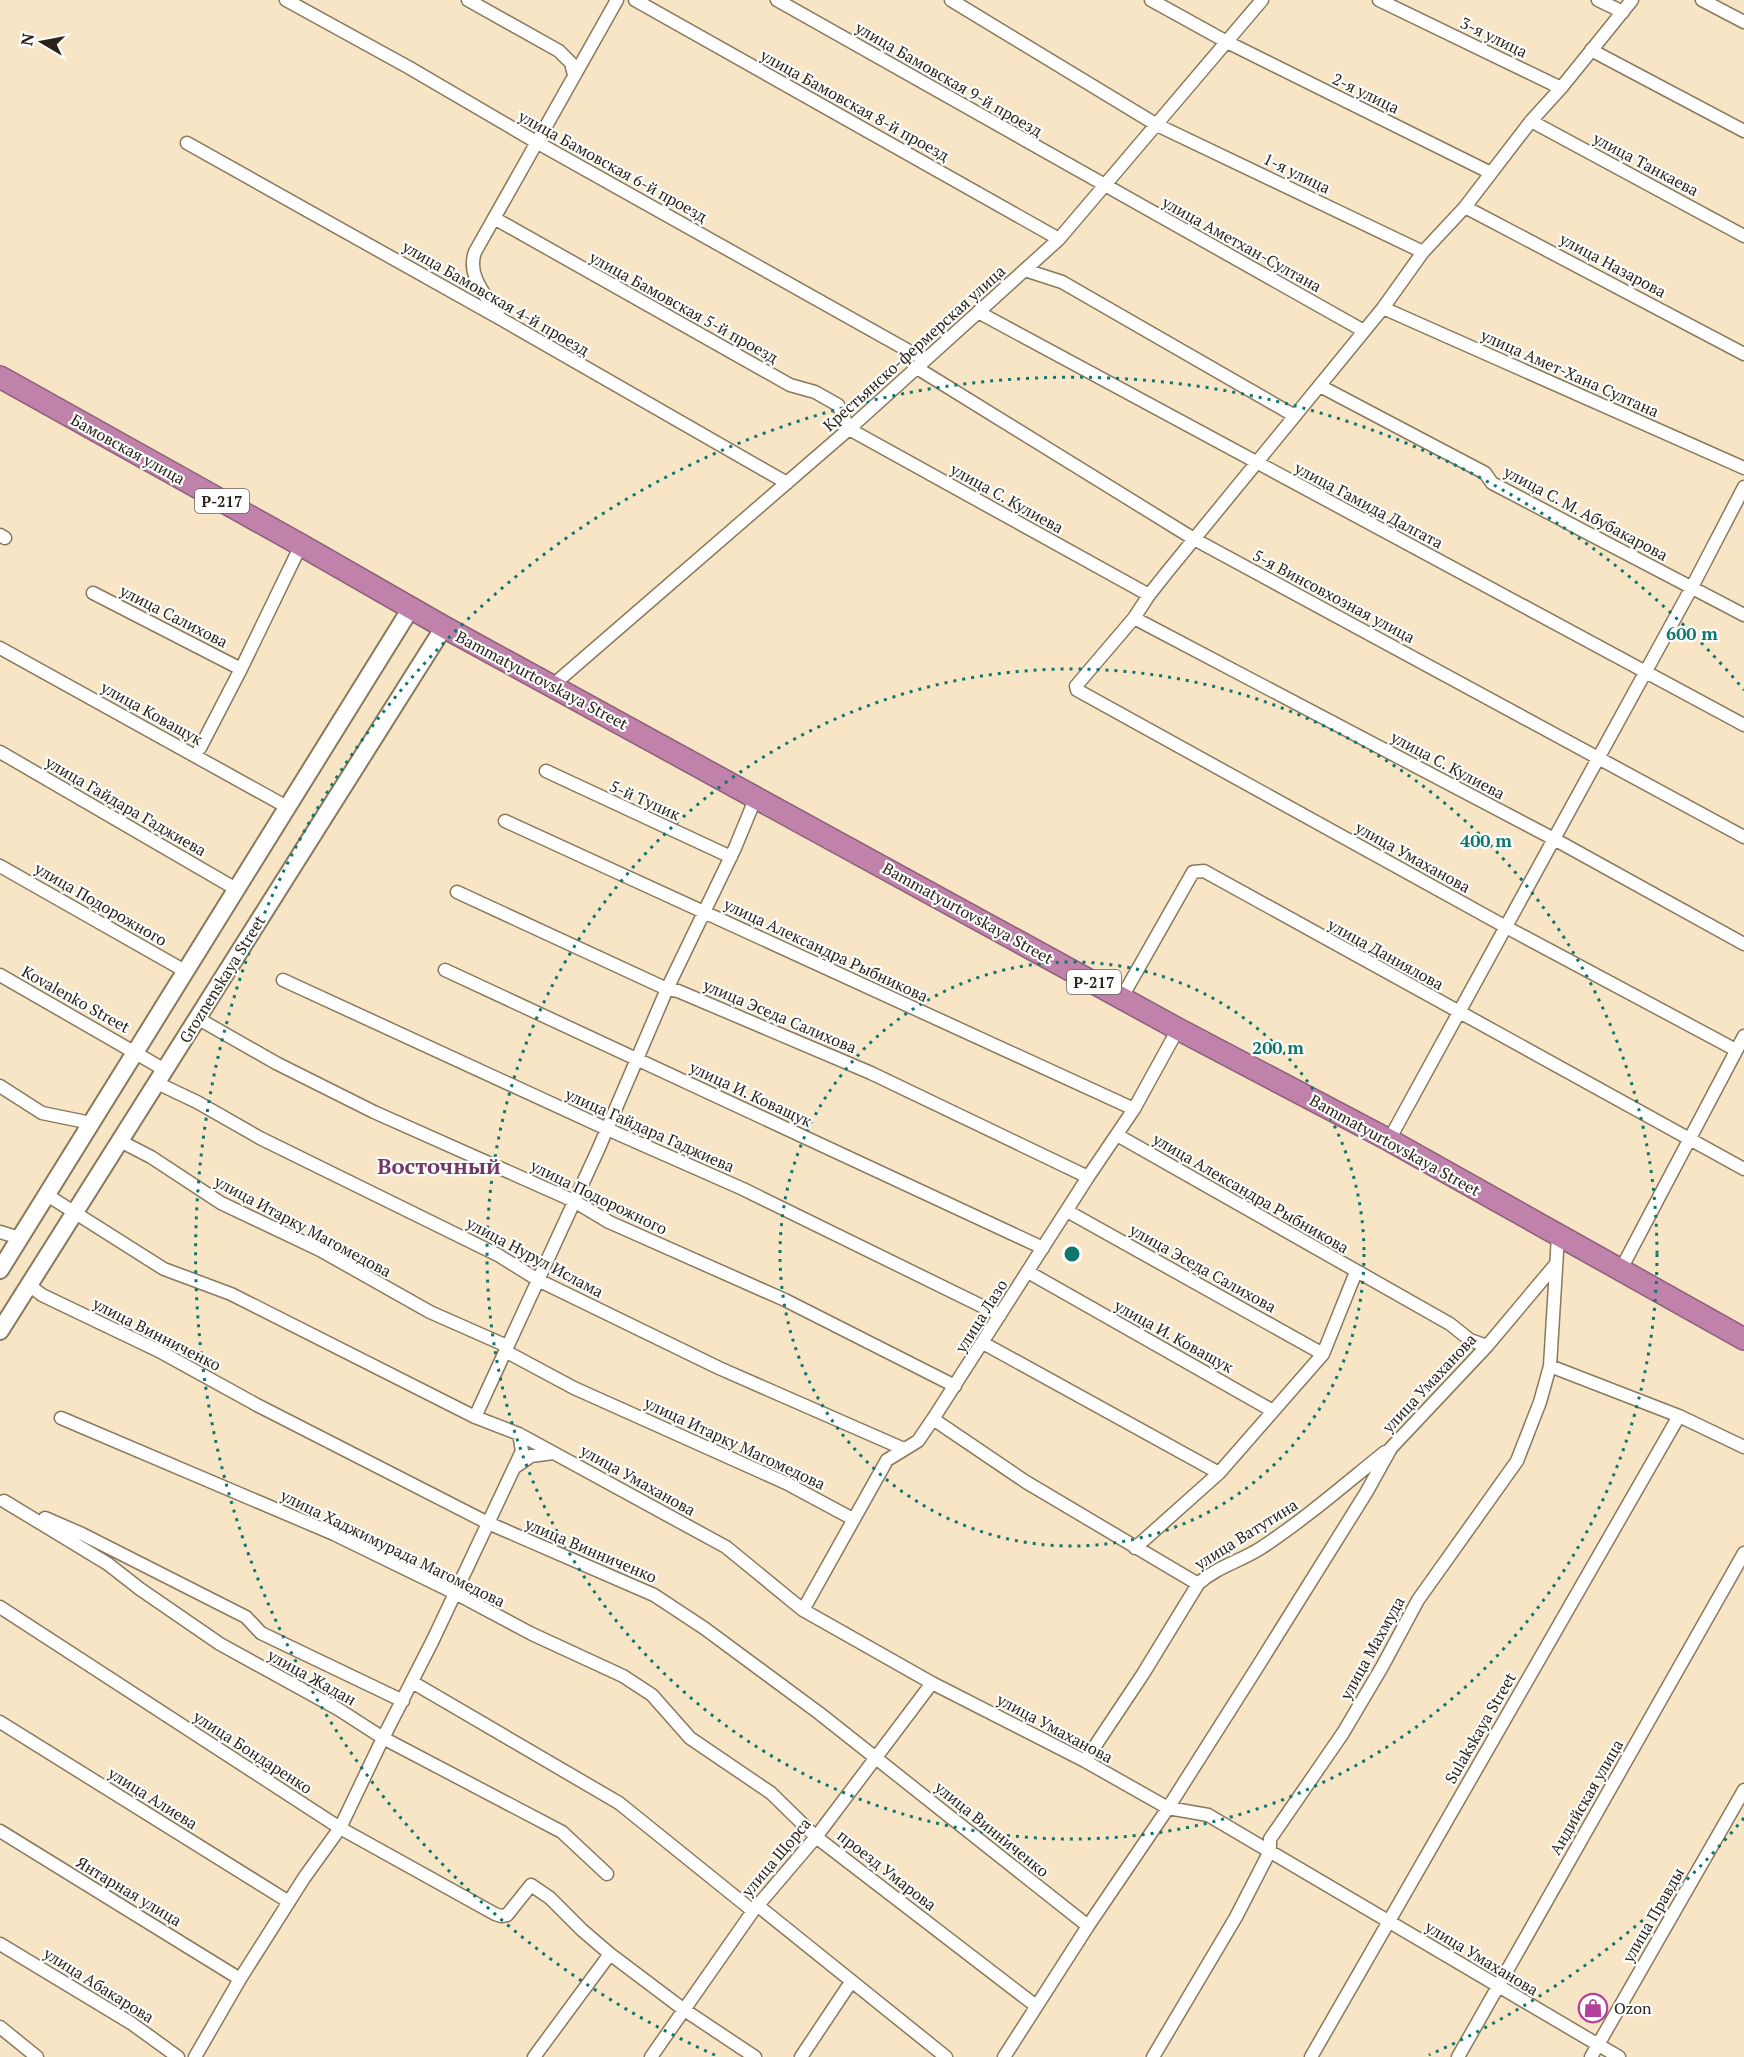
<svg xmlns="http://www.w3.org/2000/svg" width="1744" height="2057" font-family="'PT Serif',serif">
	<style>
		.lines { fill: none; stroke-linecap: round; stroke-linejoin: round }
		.street-casing { stroke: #89795c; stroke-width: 15 }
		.secondary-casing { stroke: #89795c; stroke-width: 20 }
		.highway-casing { stroke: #8c6078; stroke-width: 24 }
		.street { stroke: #fff; stroke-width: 12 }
		.secondary { stroke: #fff; stroke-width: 16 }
		.highway { stroke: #c081ab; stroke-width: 21 }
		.ring { fill: none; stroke: #0f766e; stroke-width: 3; stroke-dasharray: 3 6 }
		.labels { text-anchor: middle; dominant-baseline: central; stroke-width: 4.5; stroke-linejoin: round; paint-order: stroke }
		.shield { fill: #fff; stroke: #6a655d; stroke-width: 1.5 }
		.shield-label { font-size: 15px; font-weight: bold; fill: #2a2318 }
		.street-label { font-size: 16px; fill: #2a2318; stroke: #fff }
		.poi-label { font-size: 16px; fill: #2a2318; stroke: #fff; text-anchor: start }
		.district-label { font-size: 22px; font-weight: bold; fill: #713865; stroke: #fff }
		.centre { fill: #0f766e; stroke: #fff; stroke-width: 3 }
		.ring-label { font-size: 18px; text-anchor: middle; font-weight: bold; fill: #0f766e; stroke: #fff; stroke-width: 4.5; stroke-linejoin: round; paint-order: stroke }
	</style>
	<rect width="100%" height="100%" fill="#f7e5c6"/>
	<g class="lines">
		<!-- street casing -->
		<g class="street-casing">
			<path id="street" d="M286,0L408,67L538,143L925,360
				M468,0L559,51L571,63L574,75
				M635,0L1059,239
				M777,0L1364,331
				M951,0L1157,125L1423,252
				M1151,0L1227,42L1491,173
				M1379,0L1561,88
				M1598,0L1623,12
				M1632,0L1561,88L1531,121L1465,207L1423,252L1383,308L1168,571L1149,595L1134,618L1076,686L1077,690L1506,927L1736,1050
				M1702,0L1744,22
				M1591,50L1744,131
				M1531,121L1744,236
				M187,143L501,319L787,483
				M1465,207L1744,354
				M494,218L790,385L815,392L838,405L849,429L1149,595
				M1025,270L1062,282L1295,416
				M1383,308L1744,468
				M978,312L1744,725
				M500,318C488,297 466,277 475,252L617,0
				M917,368L1194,539L1744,837
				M1320,386L1485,473L1492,483L1744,615
				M0,535L5,538
				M93,593L241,669
				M1134,618L1554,839L1744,944
				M0,648L287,807
				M553,685L849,429L1059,239L1262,0
				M200,748L241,669L301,545
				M0,752L236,889
				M546,771L731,857
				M505,821L1134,1109
				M0,866L185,971
				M457,892L667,989L678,991L871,1073L1088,1177
				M445,970L1043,1248
				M0,975L165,1070
				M283,980L607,1129L743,1189L1000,1315
				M1122,997L1193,872L1204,871L1744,1169
				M197,1018L276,1063L374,1112L574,1201L609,1222L785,1300L955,1386
				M157,1083L197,1102L260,1138L498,1255L538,1280L719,1368L904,1449
				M0,1086L42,1113L91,1123
				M1117,1135L1450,1324L1470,1340L1487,1346
				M1389,1140L1692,587L1744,487
				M120,1141L151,1157L221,1203L320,1250L430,1312L507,1346
				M47,1195L164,1269L231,1294L475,1417L519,1434L726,1547L803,1610L932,1683L1085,1761L1168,1808L1208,1815L1619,2057
				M1067,1211L1323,1354
				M0,1232L20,1238
				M1620,1271L1744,1036
				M1028,1272L1273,1411
				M29,1285L42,1295L159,1351L257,1405L488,1523L654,1595L704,1628L819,1713L1088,1926
				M983,1343L1219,1473
				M505,1351L574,1388L786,1483L853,1519
				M1550,1366L1679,1416L1744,1447
				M475,1417L598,1150L667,989L735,848L756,797
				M61,1418L334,1534L455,1593L532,1634L623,1676L652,1695L690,1738L771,1793L816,1837L1036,2006
				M933,1419L1026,1482L1198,1584
				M515,1467L531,1456L553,1453
				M4,1501L108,1564L140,1589L220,1644L338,1709L383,1738L562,1832L607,1874
				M45,1518L82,1534L246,1617L261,1633L403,1701
				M1135,1548L1219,1473L1323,1354L1356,1272
				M0,1607L340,1828L495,1914L501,1916L507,1915L531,1885L550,1898L582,1930L610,1954L683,2009L755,2057
				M803,1610L887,1460L918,1441L933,1419L1088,1177L1134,1109L1178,1029
				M412,1682L619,1803L753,1911
				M0,1722L289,1902
				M1085,1761L1143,1674L1198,1584C1216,1567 1241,1561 1261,1548C1305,1519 1344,1485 1385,1452
				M0,1831L240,1979
				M757,1905L946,2057
				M0,1944L131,2023L178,2057
				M0,2027L37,2057
				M195,2057L240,1979L304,1878L340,1828L383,1738L433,1640L514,1468L522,1451L519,1434
				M534,2057L610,1954
				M651,2057L753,1911L816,1837L932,1683
				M801,2057L851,1982
				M1004,2057L1088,1926L1168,1808L1258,1666L1366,1493L1391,1448L1487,1346L1555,1265
				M1153,2057L1236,1917L1270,1851V1839L1343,1733L1382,1667L1418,1600L1517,1461L1540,1402L1550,1366L1558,1236
				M1311,2057L1679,1416
				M1458,2057L1744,1553
				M1591,2057L1744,1790"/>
		</g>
		<!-- secondary casing -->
		<g class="secondary-casing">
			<path id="secondary" d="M0,1270L411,608
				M0,1331L444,627"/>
		</g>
		<!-- highway casing -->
		<g class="highway-casing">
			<path id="highway" d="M0,377L301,545L444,627L1178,1029L1389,1140L1744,1339"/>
		</g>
		<!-- street -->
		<use href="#street" class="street"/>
		<!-- secondary -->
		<use href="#secondary" class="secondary"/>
		<!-- highway -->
		<use href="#highway" class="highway"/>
	</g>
	<!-- distance rings -->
	<g class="ring">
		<circle cx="1072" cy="1254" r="292"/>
		<circle cx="1072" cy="1254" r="585"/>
		<path d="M1744 1818A877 877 0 0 1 1429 2055M715 2055A877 877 0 1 1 1744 690"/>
	</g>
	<!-- icons -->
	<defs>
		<g id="shop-ring" transform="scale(1.5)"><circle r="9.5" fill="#fff" stroke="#b1409b" stroke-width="1.5"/><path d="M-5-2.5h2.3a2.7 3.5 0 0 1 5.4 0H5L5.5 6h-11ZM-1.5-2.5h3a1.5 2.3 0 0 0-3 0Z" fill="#b1409b"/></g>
	</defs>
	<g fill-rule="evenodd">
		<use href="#shop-ring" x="1593" y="2008"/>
	</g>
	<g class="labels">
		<!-- shield labels -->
		<g class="shield">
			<rect x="195" y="489" width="54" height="24" rx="4.5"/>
			<rect x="1067" y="970" width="54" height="24" rx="4.5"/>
		</g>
		<g class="shield-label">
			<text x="222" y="501">Р-217</text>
			<text x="1094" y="982">Р-217</text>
		</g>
		<!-- street labels -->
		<g class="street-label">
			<text transform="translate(1494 37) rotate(26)">3-я улица</text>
			<text transform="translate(949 79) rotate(30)">улица Бамовская 9-й проезд</text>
			<text transform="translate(1366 93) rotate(26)">2-я улица</text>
			<text transform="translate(855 105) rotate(29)">улица Бамовская 8-й проезд</text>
			<text transform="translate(1646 164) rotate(28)">улица Танкаева</text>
			<text transform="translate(613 166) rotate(29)">улица Бамовская 6-й проезд</text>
			<text transform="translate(1297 173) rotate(26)">1-я улица</text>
			<text transform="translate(1242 244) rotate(29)">улица Аметхан-Султана</text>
			<text transform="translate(1613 265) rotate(28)">улица Назарова</text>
			<text transform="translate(496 298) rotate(30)">улица Бамовская 4-й проезд</text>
			<text transform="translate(684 307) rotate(29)">улица Бамовская 5-й проезд</text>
			<text transform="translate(914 348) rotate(-42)">Крестьянско-фермерская улица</text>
			<text transform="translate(1570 373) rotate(24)">улица Амет-Хана Султана</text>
			<text transform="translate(128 449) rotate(29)">Бамовская улица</text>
			<text transform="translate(1007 498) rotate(29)">улица С. Кулиева</text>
			<text transform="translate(1369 505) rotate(28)">улица Гамида Далгата</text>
			<text transform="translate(1586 513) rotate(28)">улица С. М. Абубакарова</text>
			<text transform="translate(1334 596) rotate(28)">5-я Винсовхозная улица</text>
			<text transform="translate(174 616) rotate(27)">улица Салихова</text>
			<text transform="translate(542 680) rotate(28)">Bammatyurtovskaya Street</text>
			<text transform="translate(152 713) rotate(29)">улица Коващук</text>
			<text transform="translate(1448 765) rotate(28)">улица С. Кулиева</text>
			<text transform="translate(645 800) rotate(24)">5-й Тупик</text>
			<text transform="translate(126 806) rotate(30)">улица Гайдара Гаджиева</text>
			<text transform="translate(1413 857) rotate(29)">улица Умаханова</text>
			<text transform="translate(101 904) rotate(30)">улица Подорожного</text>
			<text transform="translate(968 913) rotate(29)">Bammatyurtovskaya Street</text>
			<text transform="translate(826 950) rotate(25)">улица Александра Рыбникова</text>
			<text transform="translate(1386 954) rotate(29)">улица Даниялова</text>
			<text transform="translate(222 979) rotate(-58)">Groznenskaya Street</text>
			<text transform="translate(76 999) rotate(29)">Kovalenko Street</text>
			<text transform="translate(780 1016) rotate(23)">улица Эседа Салихова</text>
			<text transform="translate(751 1094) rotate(25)">улица И. Коващук</text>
			<text transform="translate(650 1130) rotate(24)">улица Гайдара Гаджиева</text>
			<text transform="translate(1395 1145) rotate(29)">Bammatyurtovskaya Street</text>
			<text transform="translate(1251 1193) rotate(30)">улица Александра Рыбникова</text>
			<text transform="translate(599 1197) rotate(26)">улица Подорожного</text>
			<text transform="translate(303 1226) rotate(28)">улица Итарку Магомедова</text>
			<text transform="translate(535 1257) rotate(28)">улица Нурул Ислама</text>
			<text transform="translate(1203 1268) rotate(29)">улица Эседа Салихова</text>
			<text transform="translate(981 1316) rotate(-58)">улица Лазо</text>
			<text transform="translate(157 1334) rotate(27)">улица Винниченко</text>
			<text transform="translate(1174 1336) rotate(29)">улица И. Коващук</text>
			<text transform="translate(1429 1383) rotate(-47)">улица Умаханова</text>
			<text transform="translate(735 1443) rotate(25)">улица Итарку Магомедова</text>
			<text transform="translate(638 1480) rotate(29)">улица Умаханова</text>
			<text transform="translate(1246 1534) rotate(-32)">улица Ватутина</text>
			<text transform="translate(393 1548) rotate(26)">улица Хаджимурада Магомедова</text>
			<text transform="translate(591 1550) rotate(23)">улица Винниченко</text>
			<text transform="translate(1372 1648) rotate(-61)">улица Махмуда</text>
			<text transform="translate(312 1677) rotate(29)">улица Жадан</text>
			<text transform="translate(1055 1728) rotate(28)">улица Умаханова</text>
			<text transform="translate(1480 1728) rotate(-60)">Sulakskaya Street</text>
			<text transform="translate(253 1752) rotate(33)">улица Бондаренко</text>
			<text transform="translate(1586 1797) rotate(-60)">Андийская улица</text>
			<text transform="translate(153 1798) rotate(32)">улица Алиева</text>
			<text transform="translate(992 1829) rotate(39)">улица Винниченко</text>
			<text transform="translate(776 1857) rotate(-50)">улица Щорса</text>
			<text transform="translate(887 1870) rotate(38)">проезд Умарова</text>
			<text transform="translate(129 1891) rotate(31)">Янтарная улица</text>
			<text transform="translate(1653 1915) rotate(-60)">улица Правды</text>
			<text transform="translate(1482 1958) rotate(31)">улица Умаханова</text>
			<text transform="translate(99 1985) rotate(32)">улица Абакарова</text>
		</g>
		<!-- poi labels -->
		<g class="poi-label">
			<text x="1614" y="2008">Ozon</text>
		</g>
		<!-- district labels -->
		<g class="district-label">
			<text x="439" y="1165">Восточный</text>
		</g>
	</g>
	<circle cx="1072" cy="1254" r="9" class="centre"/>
	<g class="ring-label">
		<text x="1692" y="640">600 m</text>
		<text x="1486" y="847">400 m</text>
		<text x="1278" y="1054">200 m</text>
	</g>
	<!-- north arrow -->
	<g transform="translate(42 42) rotate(280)" stroke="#ffffff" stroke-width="4.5" paint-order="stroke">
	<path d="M0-4.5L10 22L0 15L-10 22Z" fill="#2a2318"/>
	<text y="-9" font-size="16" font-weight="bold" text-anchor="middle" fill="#2a2318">N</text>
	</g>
</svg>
